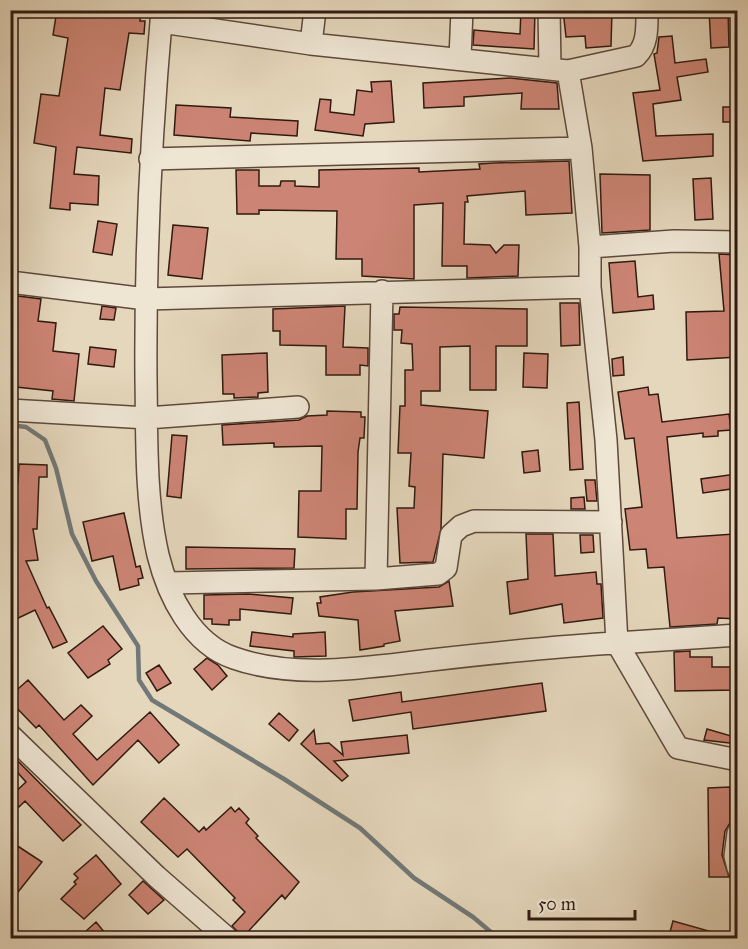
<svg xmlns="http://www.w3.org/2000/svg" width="748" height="949" font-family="'IM FELL Great Primer',serif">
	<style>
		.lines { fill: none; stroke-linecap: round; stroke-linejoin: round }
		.stream { stroke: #717877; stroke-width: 4.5 }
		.building { fill: #cc8474; stroke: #311a10; stroke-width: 1.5 }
		.minor-casing { stroke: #5e493b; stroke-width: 24 }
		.minor { stroke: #eee5d3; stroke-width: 21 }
	</style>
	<rect width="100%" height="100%" fill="#e5d7bc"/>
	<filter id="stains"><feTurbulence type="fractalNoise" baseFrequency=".00333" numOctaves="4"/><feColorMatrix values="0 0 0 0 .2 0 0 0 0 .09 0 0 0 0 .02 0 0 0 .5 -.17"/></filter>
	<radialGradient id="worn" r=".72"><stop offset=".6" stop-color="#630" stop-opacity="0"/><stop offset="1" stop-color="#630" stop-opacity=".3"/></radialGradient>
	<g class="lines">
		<!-- stream -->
		<path class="stream" d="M10,425L26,427L45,440L56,468L72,534L96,581L138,646L139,680L152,700L284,779L360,828L414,878L473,917L498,938"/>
	</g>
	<!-- building -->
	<path class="building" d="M57,10H141L140,21H145L144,34L129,33L120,90L105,88L100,135L132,139L131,153L77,147L74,174L99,176L98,205L70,203V210L50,208L56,147L34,143L41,94L59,96L68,38L53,35Z
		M521,10H535L534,49L473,45L474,30L520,34Z
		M563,10H612L611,46L586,48L585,36L566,37Z
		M709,10H728L729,47L711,48Z
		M672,36L675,63L706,59L708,72L677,77L681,100L653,104L656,136L713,134V156L643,161L633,93L660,90L654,54L657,53L659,37Z
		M510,78L557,83L559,109H521L522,93L464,97V106L424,108L423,83Z
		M391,81L394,122L365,124L363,136L315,130L320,99L331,100L330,112L354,115L357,90L372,92L371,82Z
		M176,105L231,108L230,117L298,121L297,136L251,133L250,141L174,135Z
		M723,107H738V122H723Z
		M569,161L572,213L526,215L525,191L467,196L468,202H465L464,244L490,245L496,253L504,245H519L518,276L467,278V266H442L443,203L414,205V279L362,276V259H336L337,211L259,210V214H237L236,170H259V186H280L281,181H295V186L319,187V170L419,168V172L480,169L479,164L494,163Z
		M600,174L650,175V230L602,233Z
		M711,178L713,219L695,220L693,179Z
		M98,221L117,224L112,255L93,252Z
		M173,225L208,228L202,279L168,275Z
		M719,254L738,255V357L687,360L686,312L724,311Z
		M635,261L638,297L653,295L654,309L613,313L609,263Z
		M10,295L41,299L38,321L56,323L53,351L79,354L74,401L52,399L53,391L16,387V383L10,382Z
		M560,303H579L580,345L561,346Z
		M102,306L116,308L114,320L100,319Z
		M345,306L343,347L368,348V366L360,365V375H326V346L280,345V331H273V309Z
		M400,307L527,309V346H496V390H470V346L440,347V391H421V405L488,411L484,458L443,454L441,529L433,562L400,563L397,508H414L415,487L409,486L411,453H398L400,406H405V370H413L412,344L401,343L402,330H394V314H399Z
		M90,347L116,350L114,367L88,364Z
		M267,353L268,392L258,393V397L234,398V394H223L222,355Z
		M524,353L548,354L547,388L523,387Z
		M623,357L624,375L613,376L612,359Z
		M648,387L649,395L658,394L662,422L729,414L731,430L718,431V436L703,437V433L667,437L677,538L734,534L738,619L718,618L717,624L670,627L664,567L648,568L646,549L630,550L625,509L642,507L634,438L625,439L618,392Z
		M579,402L583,469L570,470L567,403Z
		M327,411L361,412V417H365L364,438H360L358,452L357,509H346V539L298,537L299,491H321L322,446L274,447V443L223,445L222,425L299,420L307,416L327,415Z
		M172,435L187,436L181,498L167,496Z
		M538,450L540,471L524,473L522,452Z
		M19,464L47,465V477H39L37,529H33L38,560L26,561L47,608L49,607L67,642L53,648L35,610L10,622V482L18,483Z
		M736,474L738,488L703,493L701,479Z
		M585,480H595L597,501H587Z
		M584,497L585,509H571V498Z
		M124,513L136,567L140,566L143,578L138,579L139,585L120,590L113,556L92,561L83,522Z
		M526,534H553L555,576L596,572L597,584H601L603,618L564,623L562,604L510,614L507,582L528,579Z
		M580,535H593L594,552L581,553Z
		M186,547L295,549L294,568L186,569Z
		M449,581L453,606L395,611L400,641L384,644V646L360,650L358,620L319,616L317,603H321L320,597L353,592L439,587Z
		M249,594L293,598L291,614L240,609V620H229V625L212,624V619H204V595Z
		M103,626L122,649L108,660L110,664L88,678L68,653Z
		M252,632L293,637V634L325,632L326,656L294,657V651L250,646Z
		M690,651V657H712V667H738V690L675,691L674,652Z
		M207,658L218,665L227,676L212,690L194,669Z
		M159,665L171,683L157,691L146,673Z
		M28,680L64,720L81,705L92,716L73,734L97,760L150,712L179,745L159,763L138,740L93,785L39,725L36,728L10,701V696Z
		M542,683L546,711L413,729L411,712L353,721L349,700L401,692L402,702Z
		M279,713L298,730L289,741L269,724Z
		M707,729L738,738V744L704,740Z
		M314,730L316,744L329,743L343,755L341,742L407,735L409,753L334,761L348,776L342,781L301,744Z
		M10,753L81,825L63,841L25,801L19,807L10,797L26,782L10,764Z
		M730,787V823L725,831L722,855L729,877H709L708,788Z
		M164,798L199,832L204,827L206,830L231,807L235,812L239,808L249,819L246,823L258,836L256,838L299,882L285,899L282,895L243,937L232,926L245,912L233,900L235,898L187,849L178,857L141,822Z
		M10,841L42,862L10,902Z
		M96,855L121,884L84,919L61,899L76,884L74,882L78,878L74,874Z
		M143,881L164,900L148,914L129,895Z
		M673,921L723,935L722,939H668Z
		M96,922L110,939H92L86,931Z"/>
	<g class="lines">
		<!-- minor casing -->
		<g class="minor-casing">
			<path id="minor" d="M162,10C151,133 145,256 146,379C147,437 145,498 158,555C168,596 192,644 234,658C296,680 368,667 431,660C493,653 555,646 617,643L678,748L738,760
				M549,10L550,67
				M161,22L311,44L568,71L581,148
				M311,44L315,10
				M460,58L462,10
				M568,71L636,56C648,44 647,28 647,10
				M150,159L581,148L590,247V287L606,440L617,643L738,635
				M590,247L674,241L738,242
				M10,282L146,299L590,287
				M10,410L147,418L298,407
				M376,579L382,291
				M168,583L376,579L438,574L446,568L451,535L461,526L474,521L611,522
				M10,735L156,876L227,938
				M738,833L735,856L738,868"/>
		</g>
		<!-- minor -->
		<use href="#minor" class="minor"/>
	</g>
	<!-- margin -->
	<rect width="748" height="949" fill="none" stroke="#e5d7bc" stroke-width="36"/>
	<rect x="12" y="12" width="724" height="925" fill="none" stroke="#311a10" stroke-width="3"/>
	<rect x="18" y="18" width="712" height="913" fill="none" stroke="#311a10" stroke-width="1.5"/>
	<!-- scale -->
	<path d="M529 910v9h106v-9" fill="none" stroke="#311a10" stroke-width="3"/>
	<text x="538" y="910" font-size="18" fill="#311a10" stroke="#eee5d3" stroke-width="4.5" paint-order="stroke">50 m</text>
	<rect width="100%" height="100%" filter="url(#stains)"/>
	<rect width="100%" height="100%" fill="url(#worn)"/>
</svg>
